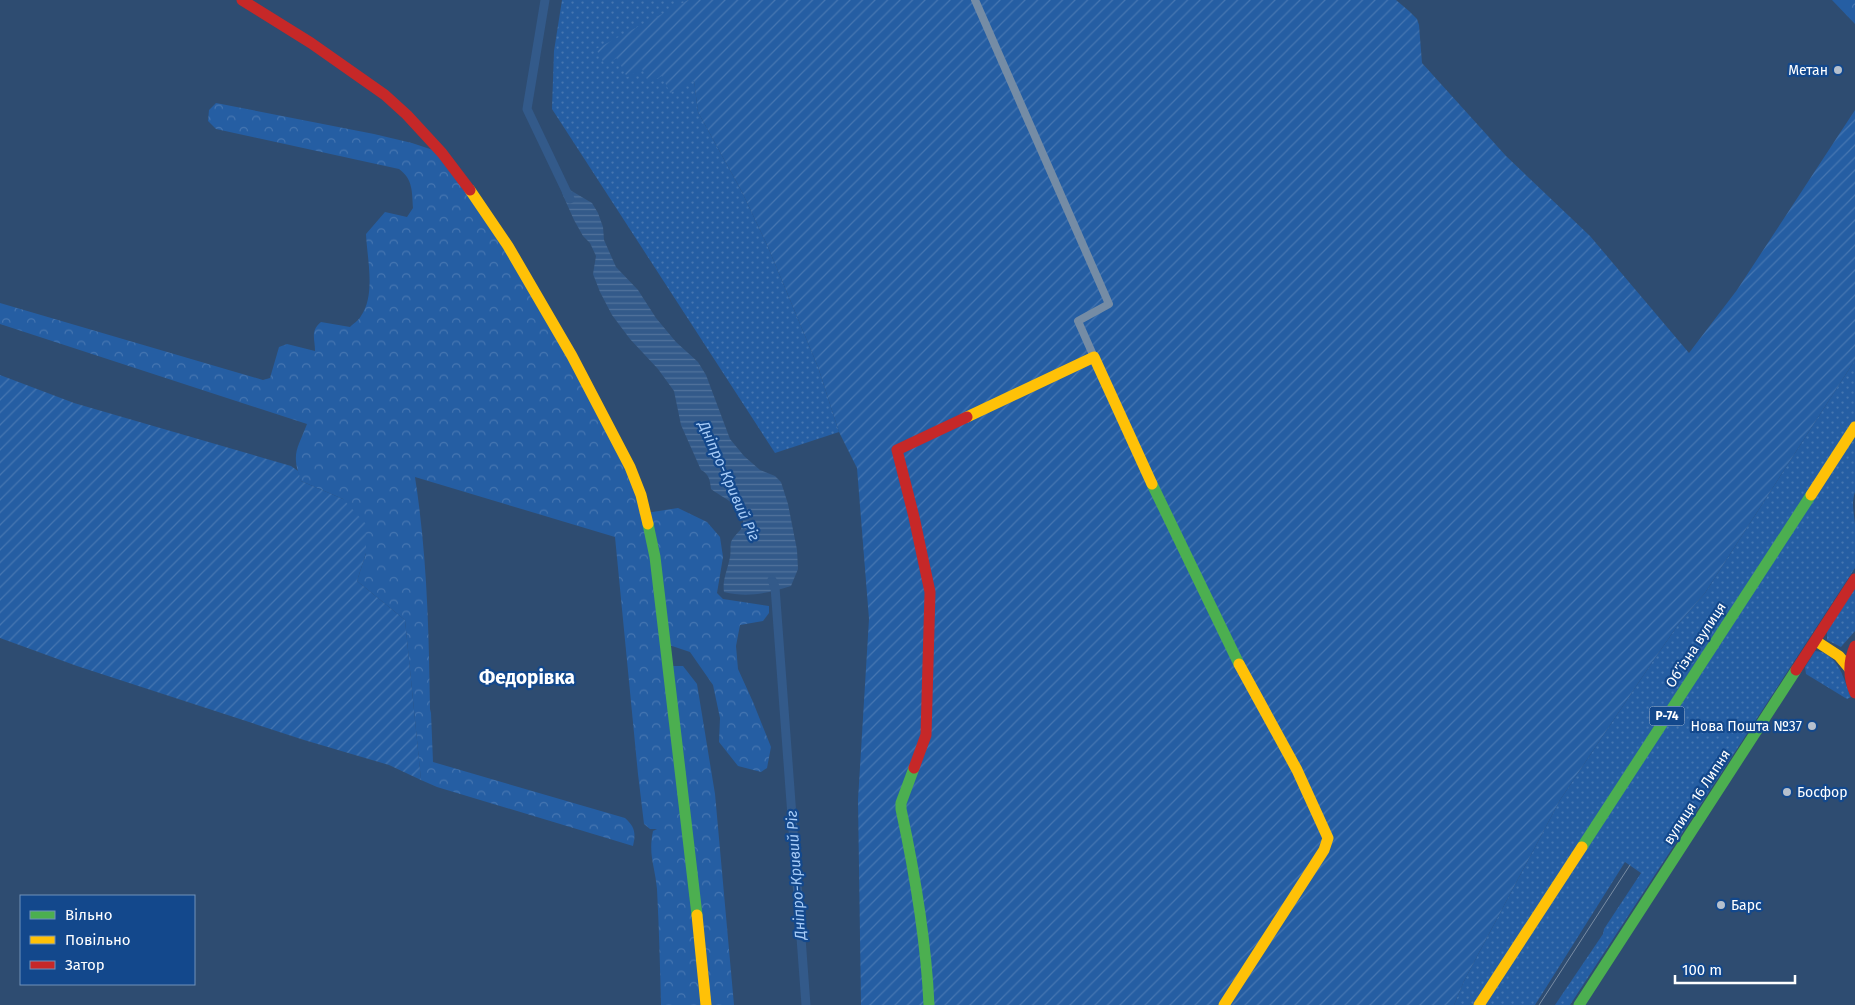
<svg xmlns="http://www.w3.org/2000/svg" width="1855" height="1005" font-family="'Fira Sans',sans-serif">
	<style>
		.grass { fill: url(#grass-dots) }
		.forest { fill: url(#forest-crowns) }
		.garden { fill: url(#garden-furrows) }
		.water { fill: url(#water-rules) }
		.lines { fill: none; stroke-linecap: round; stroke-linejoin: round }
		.canal { stroke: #335a8a; stroke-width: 9 }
		.street { stroke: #758ca5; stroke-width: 8 }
		.fast { stroke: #4caf50; stroke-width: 11 }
		.slow { stroke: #ffc107; stroke-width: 11 }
		.jam { stroke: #c62828; stroke-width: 11 }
		.tram { stroke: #788ca4; stroke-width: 1 }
		.poi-dot { fill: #b6c0cd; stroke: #13488c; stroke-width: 2 }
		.labels { text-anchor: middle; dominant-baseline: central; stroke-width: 4.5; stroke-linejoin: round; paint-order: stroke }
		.shield { fill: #13488c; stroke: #b8c8dc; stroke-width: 1 }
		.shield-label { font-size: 12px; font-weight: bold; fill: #fff }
		.poi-label { font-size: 14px; fill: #fff; stroke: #13488c; text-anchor: end }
		.street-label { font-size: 14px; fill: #fff; stroke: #13488c }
		.water-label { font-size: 15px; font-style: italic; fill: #a7ccf8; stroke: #13488c }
		.district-label { font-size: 19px; font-weight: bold; fill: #fff; stroke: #13488c }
	</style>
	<defs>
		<pattern id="grass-dots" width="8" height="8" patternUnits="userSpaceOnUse" patternTransform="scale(1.25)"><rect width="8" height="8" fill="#255ea3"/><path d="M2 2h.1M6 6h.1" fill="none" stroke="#4676b1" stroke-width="1.8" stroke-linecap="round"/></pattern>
		<pattern id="forest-crowns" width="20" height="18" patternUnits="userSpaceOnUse" patternTransform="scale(1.25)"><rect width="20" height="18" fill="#255ea3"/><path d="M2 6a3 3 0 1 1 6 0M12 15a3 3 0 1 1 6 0" fill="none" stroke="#4676b1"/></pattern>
		<pattern id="garden-furrows" width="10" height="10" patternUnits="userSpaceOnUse" patternTransform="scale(1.25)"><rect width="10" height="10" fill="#255ea3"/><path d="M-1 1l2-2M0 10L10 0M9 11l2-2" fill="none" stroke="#4676b1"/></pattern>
		<pattern id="water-rules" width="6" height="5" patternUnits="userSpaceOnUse" patternTransform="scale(1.25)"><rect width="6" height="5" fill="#335a8a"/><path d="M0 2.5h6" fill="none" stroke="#52739c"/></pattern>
	</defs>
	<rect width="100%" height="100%" fill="#2e4c71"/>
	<!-- grass -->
	<path class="grass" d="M562,0H688L617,58L662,76L694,80L698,112L742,192L768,247L818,367L839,432L775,453L552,109L554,51Z
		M1855,360V492C1851,504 1854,512 1855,524C1855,538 1855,553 1855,568L1570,1005H1555L1603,934L1604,929L1641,873L1625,862L1535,1005H1454L1464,981L1560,800L1653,661L1680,622L1705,593Z
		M1855,584V631L1841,647L1827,640V630Z
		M1815,651C1838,652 1844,680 1851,697L1847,699L1806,674L1805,667Z"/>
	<!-- forest -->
	<path class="forest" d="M1832,0H1855V24Z
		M216,103L374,134L412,143L442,153L457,171L572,356L646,513L678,508L707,522L720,537L723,557L717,593L723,599L769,606V613L763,621L740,625L736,646L738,669L753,702L771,747L767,768L761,772L738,766L719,742L720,718L713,685L690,652L666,644L668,666H683L697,684L715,794L734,1005H661C660,966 659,927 657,889C655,866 648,855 653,831L657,829H650L644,824L638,774L615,537L415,477C427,554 429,631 430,709L431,713L433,762L625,818C635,827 636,833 633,846L437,787L421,780L405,620L357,581L366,553L343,499L301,481C291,453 297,450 307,424L0,324V303L263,380L270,378L279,347L287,344L315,351C315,339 310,331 321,322L350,327C353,324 359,320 361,316C376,295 367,258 366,234L385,212L407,217L413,208C412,192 413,179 399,169L216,129L208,121L209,110Z"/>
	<!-- garden -->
	<path class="garden" d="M688,0H1396L1409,11L1417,19L1419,25L1422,63L1506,156L1590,236L1689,353L1737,290L1855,110V360L1705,593L1680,622L1653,661L1560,800L1464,981L1454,1005H861L858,800L869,619L857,468L839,432L818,367L768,247L742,192L698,112L694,81L670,93L662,76L649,83L642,69L627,77L617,58L605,65L596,49Z
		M0,375L74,403L291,466L298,471L301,481L343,499L366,524V553L357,581L405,620L421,780L389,765L304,740L77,666L0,638Z"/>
	<!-- water -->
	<path class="water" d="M563,190H570L592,203L598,213L603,227L604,240L616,267L638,290L656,318L676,342L698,362L706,375L730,439L744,456L760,470L775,476L781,482L788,504L797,550L798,569L791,586C768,593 748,598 724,592C722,580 728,569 730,557C731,553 730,546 731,542C736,530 750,529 739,511C733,501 720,496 711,489C710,480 709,474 701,470L681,425L674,391L658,369L630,339L612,315L600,292L593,274L596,256L590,243L583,236L574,220L562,193Z"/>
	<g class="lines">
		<!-- canal -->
		<path class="canal" d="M545,0L527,109L570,199
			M772,580L775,587L806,1005"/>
		<!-- street -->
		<path class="street" d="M975,0L1109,304L1078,321L1094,357"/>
		<!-- fast -->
		<path class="fast" d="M1152,484L1239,664
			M648,524L655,557L697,915
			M914,768L901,803V809C915,874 926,938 929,1005
			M1582,847L1811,495
			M1579,1005L1796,670"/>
		<!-- slow -->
		<path class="slow" d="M470,190L508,246L572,356L630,467L641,495L648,524
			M967,417L1094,357L1152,484
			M1811,495L1855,427
			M1816,641L1839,656L1849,668
			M697,915L706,1005
			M1224,1005L1324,850L1328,838L1297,770L1239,664
			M1479,1005L1582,847"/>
		<!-- jam -->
		<path class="jam" d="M242,0L311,43L385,95L407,115L442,153L470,190
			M1855,646C1848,662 1848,677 1855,693
			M1796,670L1855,579
			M914,768L926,735L930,592L914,517L897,450L967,417"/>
		<!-- tram -->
		<path class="tram" d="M1539,1005L1630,865"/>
	</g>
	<!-- markers -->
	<g class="poi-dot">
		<circle cx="1838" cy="70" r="5"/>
		<circle cx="1812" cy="726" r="5"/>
		<circle cx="1787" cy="792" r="5"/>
		<circle cx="1721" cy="905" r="5"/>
	</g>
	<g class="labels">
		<!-- shield labels -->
		<rect class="shield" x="1649.5" y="706.5" width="35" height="19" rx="4"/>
		<g class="shield-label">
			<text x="1667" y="716">Р-74</text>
		</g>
		<!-- poi labels -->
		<g class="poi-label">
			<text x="1828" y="70">Метан</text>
			<text x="1802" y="726">Нова Пошта №37</text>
			<text x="1797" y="792" text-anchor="start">Босфор</text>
			<text x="1731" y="905" text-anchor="start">Барс</text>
		</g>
		<!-- street labels -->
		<g class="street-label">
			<text transform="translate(1696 645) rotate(-57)">Обʼїзна вулиця</text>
			<text transform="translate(1697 797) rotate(-57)">вулиця 16 Липня</text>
		</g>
		<!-- water labels -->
		<g class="water-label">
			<text transform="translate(729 481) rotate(66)">Дніпро-Кривий Ріг</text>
			<text transform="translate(796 875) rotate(-94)">Дніпро-Кривий Ріг</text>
		</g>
		<!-- district labels -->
		<g class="district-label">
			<text x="527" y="677">Федорівка</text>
		</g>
	</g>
	<!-- legend -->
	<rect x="20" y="895" width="175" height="90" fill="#13488c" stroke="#7191ba"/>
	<rect x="30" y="911" width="25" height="8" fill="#4caf50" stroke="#7191ba"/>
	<text x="65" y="920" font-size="15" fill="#ffffff">Вільно</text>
	<rect x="30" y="936" width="25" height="8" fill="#ffc107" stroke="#7191ba"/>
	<text x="65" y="945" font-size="15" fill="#ffffff">Повільно</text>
	<rect x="30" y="961" width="25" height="8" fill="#c62828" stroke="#7191ba"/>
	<text x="65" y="970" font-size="15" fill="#ffffff">Затор</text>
	<!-- scale -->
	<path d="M1675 975v8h120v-8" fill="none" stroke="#ffffff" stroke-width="2.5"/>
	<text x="1682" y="975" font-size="15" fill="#ffffff" stroke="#13488c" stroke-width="4" paint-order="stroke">100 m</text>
</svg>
